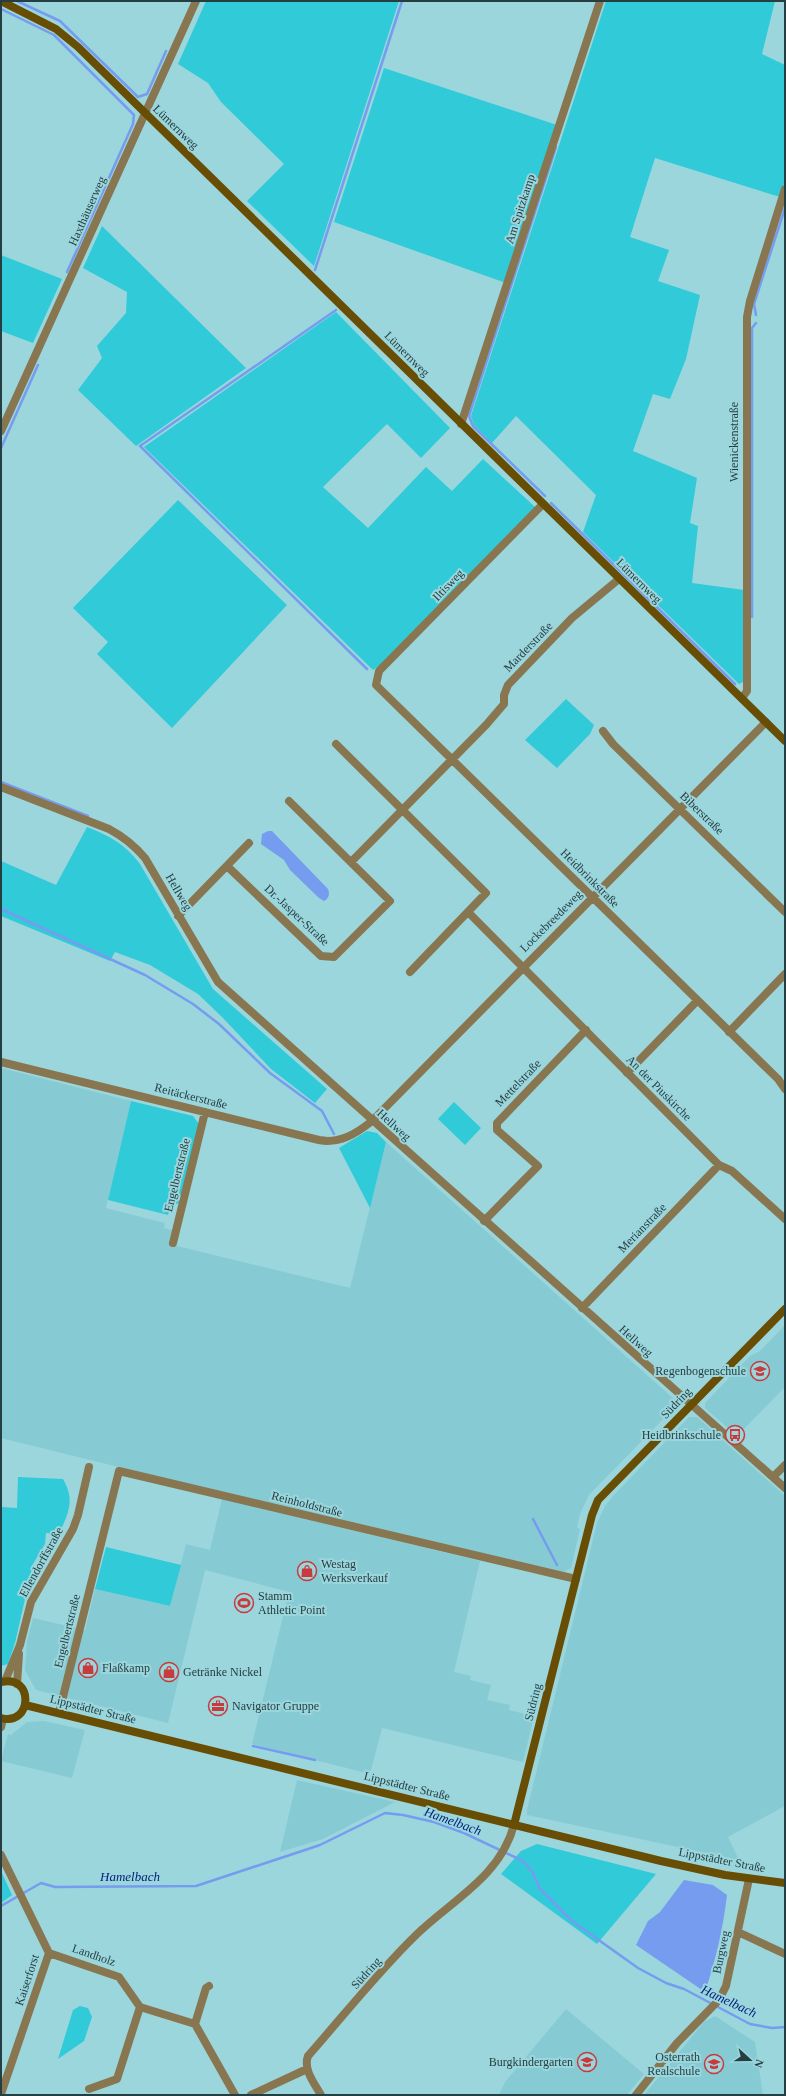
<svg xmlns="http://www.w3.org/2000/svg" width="786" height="2096" font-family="Georgia,serif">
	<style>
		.built { fill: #86cbd3 }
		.green { fill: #31cad8 }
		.water { fill: #769cef }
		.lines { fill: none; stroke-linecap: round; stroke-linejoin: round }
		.stream { stroke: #769cef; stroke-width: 2.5 }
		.street { stroke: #887650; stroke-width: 8 }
		.secondary { stroke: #684d04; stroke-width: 8 }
		.labels { text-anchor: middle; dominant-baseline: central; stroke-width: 4; stroke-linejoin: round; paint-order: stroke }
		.street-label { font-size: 12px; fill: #253e41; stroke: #9bd6dd }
		.poi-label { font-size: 12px; fill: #253e41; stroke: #9bd6dd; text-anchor: start }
		.water-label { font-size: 13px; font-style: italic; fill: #031c7a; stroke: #9bd6dd }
	</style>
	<rect width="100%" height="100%" fill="#9bd6dd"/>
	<!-- built -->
	<path class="built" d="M1,1068L131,1101L106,1208L165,1223L164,1228L172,1230L169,1244L350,1288L386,1142L675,1400L676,1406L589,1495L580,1514L577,1528L580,1529L571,1568L564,1572L224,1493L1,1438Z
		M785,1325V1387L737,1436L705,1408V1403L750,1356L760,1351Z
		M689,1417H697L785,1496V1806L728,1837L739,1860L527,1815V1810L597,1523L605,1506L613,1496Z
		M222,1499L480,1561L454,1672L471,1676L470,1680L491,1685L487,1700L510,1705L509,1710L534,1716L523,1762L382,1728L370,1774L252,1744L289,1592L205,1570L168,1723L36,1690L25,1670L27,1641L33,1618L85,1630L95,1589L170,1606L186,1544L210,1550Z
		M44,1721L85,1730L72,1778L1,1761L8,1734L11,1735L27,1722Z
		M297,1780L395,1802L323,1839L280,1852Z
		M566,2009L644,2074L627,2095H499L505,2082Z
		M715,2016L755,2042L763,2095H644L704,2022Z"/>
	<!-- green -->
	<path class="green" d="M206,1H399L314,266L247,201L284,164L221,102L208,83L178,64Z
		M606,1H775L762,54L785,65V180L780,197L655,158L630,237L669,250L658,281L700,295L686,359L670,399L653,394L633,451L697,478L690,523L698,526L692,583L744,590L743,682L739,684L583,532L596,495L516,416L492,443L474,425L471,416Z
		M384,68L557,125L506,283L334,222Z
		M102,226L246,368L136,446L78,390L102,358L97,346L126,313L127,292L83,268Z
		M1,255L62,279L33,343L1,331Z
		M336,312L450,428L421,458L387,424L323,487L368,528L426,467L452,491L483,459L535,507L379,666L373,670L144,447Z
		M178,500L287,605L172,728L97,654L108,642L73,608Z
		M566,699L594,725L590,734L557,768L525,740Z
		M87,827C111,837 124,843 140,864L213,989L327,1089L315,1103L271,1069L222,1017L198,994L150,965L115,952L110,961L1,916V861L56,885Z
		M131,1101L193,1116L199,1124L179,1203L170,1207L168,1215L108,1200Z
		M454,1102L481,1128L465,1145L438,1119Z
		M367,1131L377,1133L386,1142L370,1208L339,1148Z
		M18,1477L63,1479C75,1500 69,1512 59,1534L46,1533L45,1544L33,1564L15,1643L8,1664L1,1666V1507L17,1508Z
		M106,1547L181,1565L170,1606L95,1589Z
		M537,1844L656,1874L597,1944L501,1874L521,1851Z
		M1,1871L12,1895L1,1903Z
		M80,2006L88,2008L92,2017L84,2041L58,2059L73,2010Z"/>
	<!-- water -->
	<path class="water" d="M268,831H272L328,889C330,894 329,898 324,901L319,898L290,870L284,860L261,844L262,834Z
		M684,1880L713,1885L727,1895C723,1929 716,1959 705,1992L636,1945L648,1921L660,1912Z"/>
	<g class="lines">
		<!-- stream -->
		<path class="stream" d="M17,1L60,21L138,97L147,94L166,51
			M1,9L54,35L134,115L133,124L67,272
			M315,270L402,1
			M336,310L140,446L367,669
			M756,315L754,304L785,208
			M1,448L38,365
			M545,496L473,426L469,416L556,147
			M551,503L735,684
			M752,617V328L756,323
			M1,782L88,816
			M1,909L145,975L193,1004L219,1024L270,1073L322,1111L334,1134
			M533,1519L557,1565
			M253,1746L315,1760
			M1,1906L41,1883L55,1887L196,1886L320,1845L385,1813L403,1815L434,1822L464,1833L523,1861L532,1871L540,1889L572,1921L638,1968L666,1983L684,1989L750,2024L772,2028L785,2027"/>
		<!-- street -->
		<path class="street" d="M461,424L600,1
			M1,431L196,1
			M543,504L379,671L376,685L778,1079L785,1089
			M742,698L747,691V317L750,301L785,189
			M603,731L613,744L785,912
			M336,744L486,893L410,972
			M1,787L109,829C124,837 134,845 145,858L218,982L785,1488
			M351,862L486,725L504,704V695L508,685L572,618L619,579
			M227,866L321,956L334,957L390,901L289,801
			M468,912L719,1165L732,1171L785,1219
			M178,916L249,843
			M729,1032L785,974
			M1,1062L319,1140C339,1144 356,1134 372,1121L766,722
			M627,1073L697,1001
			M484,1221L538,1166L497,1130V1123L586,1030
			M173,1243L205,1112
			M582,1308L719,1165
			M773,1477L785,1465
			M5,1681L20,1645L31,1602L73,1529L78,1515L89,1467
			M17,1684L19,1654
			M59,1713L119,1471L576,1579
			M1,1727L3,1719
			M1,1855L49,1953L1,2094
			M738,1932L785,1954
			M49,1953L119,1977L140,2007L195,2024L235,2095
			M195,2024L206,1988L209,1986
			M89,2089L117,2079L140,2007
			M251,2095L307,2069
			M321,2095C314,2083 303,2069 308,2056C344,2015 378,1972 416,1935C452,1900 500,1877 514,1825
			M636,2095L677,2043L719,2000L726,1986L749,1879"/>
		<!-- secondary -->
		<path class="secondary" d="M1,1L56,29L78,47L785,741
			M1,1682C35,1674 32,1727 1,1718
			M25,1705L661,1861L725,1875L785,1883
			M514,1825L592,1515L598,1500L785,1309"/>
	</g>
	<!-- icons -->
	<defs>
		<g id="school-ring" transform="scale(1)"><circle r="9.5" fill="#9bd6dd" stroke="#c93a3c" stroke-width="1.5"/><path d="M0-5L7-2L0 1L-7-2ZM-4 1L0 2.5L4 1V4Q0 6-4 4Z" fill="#c93a3c"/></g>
		<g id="bus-ring" transform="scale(1)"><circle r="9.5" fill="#9bd6dd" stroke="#c93a3c" stroke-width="1.5"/><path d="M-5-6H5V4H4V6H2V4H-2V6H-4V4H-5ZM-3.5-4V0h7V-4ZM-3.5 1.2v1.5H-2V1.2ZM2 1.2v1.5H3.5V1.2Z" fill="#c93a3c"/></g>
		<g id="shop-ring" transform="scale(1)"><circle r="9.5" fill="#9bd6dd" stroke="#c93a3c" stroke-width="1.5"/><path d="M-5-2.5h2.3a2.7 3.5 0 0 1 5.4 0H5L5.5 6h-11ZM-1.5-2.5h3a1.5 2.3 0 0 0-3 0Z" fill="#c93a3c"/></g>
		<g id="stadium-ring" transform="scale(1)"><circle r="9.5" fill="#9bd6dd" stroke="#c93a3c" stroke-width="1.5"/><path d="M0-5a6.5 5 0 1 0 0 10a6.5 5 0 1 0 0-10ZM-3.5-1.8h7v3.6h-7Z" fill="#c93a3c"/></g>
		<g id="office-ring" transform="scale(1)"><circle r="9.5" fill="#9bd6dd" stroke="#c93a3c" stroke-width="1.5"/><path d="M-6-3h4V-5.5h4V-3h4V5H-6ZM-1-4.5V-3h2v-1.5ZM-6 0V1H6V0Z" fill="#c93a3c"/></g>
	</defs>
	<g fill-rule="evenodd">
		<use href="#school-ring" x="760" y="1371"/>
		<use href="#bus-ring" x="735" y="1435"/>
		<use href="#shop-ring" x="307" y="1571"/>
		<use href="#stadium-ring" x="244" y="1603"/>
		<use href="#shop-ring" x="88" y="1668"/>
		<use href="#shop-ring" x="169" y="1672"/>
		<use href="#office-ring" x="218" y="1706"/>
		<use href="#school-ring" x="587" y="2062"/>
		<use href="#school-ring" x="714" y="2064"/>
	</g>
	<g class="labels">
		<!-- street labels -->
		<g class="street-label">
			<text transform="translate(176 127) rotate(44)">Lümernweg</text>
			<text transform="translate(520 209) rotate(-72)">Am Spitzkamp</text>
			<text transform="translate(87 211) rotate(-66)">Haxthäuserweg</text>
			<text transform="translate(407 354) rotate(45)">Lümernweg</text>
			<text transform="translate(734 442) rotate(-90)">Wienickenstraße</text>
			<text transform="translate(639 581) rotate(45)">Lümernweg</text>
			<text transform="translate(448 585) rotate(-46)">Iltisweg</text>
			<text transform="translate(528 647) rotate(-46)">Marderstraße</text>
			<text transform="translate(702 813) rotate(44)">Biberstraße</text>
			<text transform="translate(590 878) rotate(45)">Heidbrinkstraße</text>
			<text transform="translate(179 892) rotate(60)">Hellweg</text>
			<text transform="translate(297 915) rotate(43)">Dr.-Jasper-Straße</text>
			<text transform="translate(551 921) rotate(-45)">Lockebreedeweg</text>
			<text transform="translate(518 1083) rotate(-46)">Mettelstraße</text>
			<text transform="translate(659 1088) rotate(45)">An der Piuskirche</text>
			<text transform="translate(191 1096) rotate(14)">Reitäckerstraße</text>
			<text transform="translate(394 1125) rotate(42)">Hellweg</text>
			<text transform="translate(177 1175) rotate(-76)">Engelbertstraße</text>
			<text transform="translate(642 1228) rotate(-46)">Merianstraße</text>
			<text transform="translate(636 1341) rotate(42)">Hellweg</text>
			<text transform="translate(676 1403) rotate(-46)">Südring</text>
			<text transform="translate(307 1504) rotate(14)">Reinholdstraße</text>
			<text transform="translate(41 1562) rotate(-61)">Ellendorffstraße</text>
			<text transform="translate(67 1631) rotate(-76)">Engelbertstraße</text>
			<text transform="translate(533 1702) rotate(-76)">Südring</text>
			<text transform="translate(93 1709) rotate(14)">Lippstädter Straße</text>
			<text transform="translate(407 1786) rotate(14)">Lippstädter Straße</text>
			<text transform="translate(722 1860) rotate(11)">Lippstädter Straße</text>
			<text transform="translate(721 1952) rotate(-78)">Burgweg</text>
			<text transform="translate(94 1955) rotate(19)">Landholz</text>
			<text transform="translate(366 1973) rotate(-48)">Südring</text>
			<text transform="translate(27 1980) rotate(-72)">Kaiserforst</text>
		</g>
		<!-- poi labels -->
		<g class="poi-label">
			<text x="746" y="1371" text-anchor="end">Regenbogenschule</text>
			<text x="721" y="1435" text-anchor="end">Heidbrinkschule</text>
			<text x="321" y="1564">Westag<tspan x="321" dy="14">Werksverkauf</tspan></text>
			<text x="258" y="1596">Stamm<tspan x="258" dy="14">Athletic Point</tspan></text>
			<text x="102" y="1668">Flaßkamp</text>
			<text x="183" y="1672">Getränke Nickel</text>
			<text x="232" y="1706">Navigator Gruppe</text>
			<text x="700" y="2057" text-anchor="end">Osterrath<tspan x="700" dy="14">Realschule</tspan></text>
			<text x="573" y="2062" text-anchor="end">Burgkindergarten</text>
		</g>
		<!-- water labels -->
		<g class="water-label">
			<text transform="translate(453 1821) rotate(20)">Hamelbach</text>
			<text x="130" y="1876">Hamelbach</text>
			<text transform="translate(729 2001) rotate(25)">Hamelbach</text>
		</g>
	</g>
	<!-- border -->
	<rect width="786" height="2096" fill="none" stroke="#253e41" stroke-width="4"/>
	<!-- north arrow -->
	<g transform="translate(750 2060) rotate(111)" stroke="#9bd6dd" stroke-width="3" paint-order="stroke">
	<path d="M0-3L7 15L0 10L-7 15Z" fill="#253e41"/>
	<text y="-6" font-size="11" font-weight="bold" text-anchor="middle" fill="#253e41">N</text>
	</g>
</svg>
